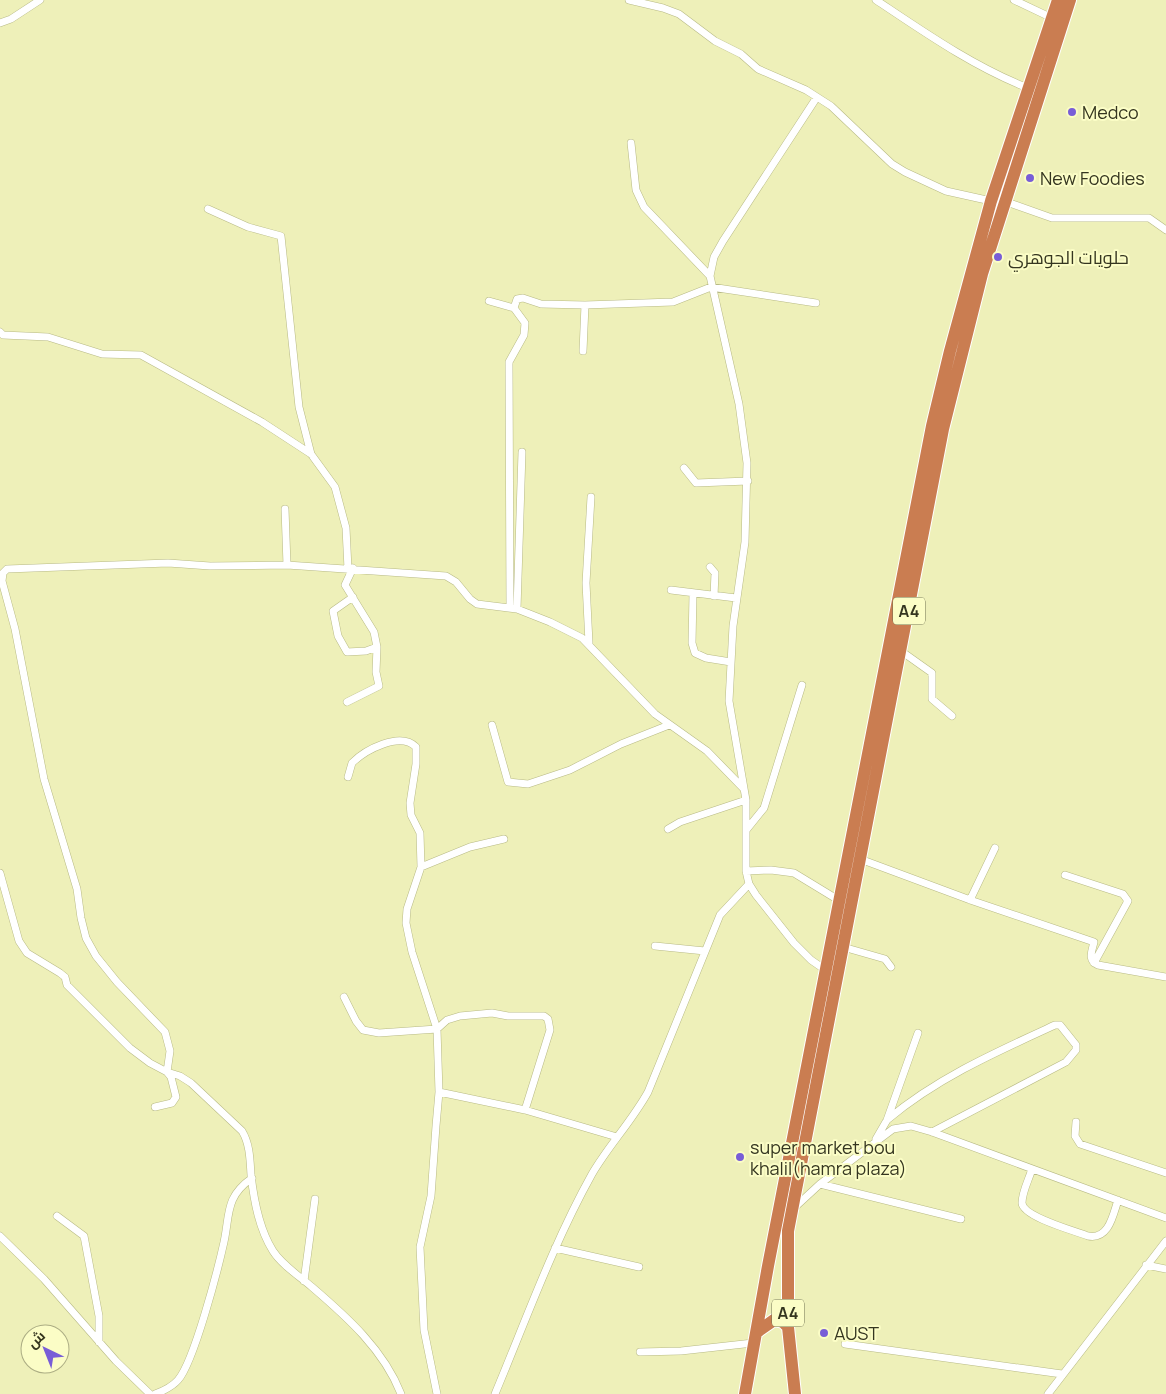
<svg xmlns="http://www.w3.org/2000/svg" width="1166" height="1394" font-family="Manrope,Cairo,sans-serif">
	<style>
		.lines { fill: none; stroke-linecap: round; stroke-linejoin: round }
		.street-casing { stroke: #b8ba85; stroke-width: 8 }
		.highway-casing { stroke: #fff; stroke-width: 14 }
		.street { stroke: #fff; stroke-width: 7 }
		.highway { stroke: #ca7d51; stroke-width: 12 }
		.poi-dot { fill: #785dd7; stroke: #fbfdc6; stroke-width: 2 }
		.labels { text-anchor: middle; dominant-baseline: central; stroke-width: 4; stroke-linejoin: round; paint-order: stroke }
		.shield { fill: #fbfdc6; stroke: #707252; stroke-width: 1 }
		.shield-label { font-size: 16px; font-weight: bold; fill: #353620 }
		.poi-label { font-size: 18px; fill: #353620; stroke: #fbfdc6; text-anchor: start }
	</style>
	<rect width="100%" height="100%" fill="#eef0b9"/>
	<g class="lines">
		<!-- street casing -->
		<g class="street-casing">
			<path id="street" d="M629,0L663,8L679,14L715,41L741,54L758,69L806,90L831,106L892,164L905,172L946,191L991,201
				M876,0C924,32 974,67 1028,88
				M1014,0L1052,18
				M0,23L11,19L40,0
				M817,97L723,241L714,257L710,276L739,404L747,463L745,542L733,626L729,701L746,800V871L749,884L756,895L794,943L811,960L827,971
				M631,143L636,190L644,207L710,276
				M1004,201L1052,218H1149L1166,230
				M208,209L248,227L281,236L299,407L311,454
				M489,301L514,308L525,323L524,335L509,362L510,608
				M514,308L517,299L523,298L541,304L585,305
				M0,332L3,335L48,337L102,354L141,355L262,422L311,454L335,487L346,528L348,569
				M583,351L585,305L673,302L711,287L816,303
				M684,468L696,483L748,481
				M285,509L287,565
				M710,567L715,573L714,596
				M671,590L736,598
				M693,594L692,643L695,653L706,658L731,662
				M353,597L333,611L338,636L347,652L366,651L377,647L374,632L345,585L353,568
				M517,609L522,452
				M589,643L586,583L591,497
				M901,651L932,673V699L952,716
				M347,702L379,686L376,672L377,647
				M492,725L508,782L528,784L570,770L621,744L669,725
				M348,777L352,763C365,750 400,731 416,747V764L410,803L411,815L420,833L421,867
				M668,829L680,822L746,800
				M747,829L764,808L802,685
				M860,859L973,901L1094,942C1092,951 1087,960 1098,965L1166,977
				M746,871L771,870L794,873L840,901
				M0,873L19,941L27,953L60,973L65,977L67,985L130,1048L150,1063L167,1072L180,1076L191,1083L242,1131C250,1144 250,1160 251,1175C254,1201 259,1229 273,1251C282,1265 299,1276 312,1287C347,1317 384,1350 401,1394
				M1065,875L1123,894L1128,901L1094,963
				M970,900L995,848
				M655,946L705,951
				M843,947L885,959L891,967
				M344,997L356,1021L363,1030L379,1033L437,1029L447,1020L460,1016L492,1013L508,1016H544L548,1019L550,1030L525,1110
				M439,1092L525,1110L617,1137
				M155,1107L172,1103L176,1097L171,1077L167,1072L170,1051L165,1032L117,982L96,956L86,938L81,918L77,889L44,779L15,629L2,581L3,573L7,569L168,563L210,566L287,565L446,576L456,582L470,599L477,604L517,609L550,622L582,638L655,714L707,751L744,789
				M887,1120C937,1078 996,1052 1055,1025H1060L1076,1045V1050L1066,1062L932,1132
				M1076,1122L1075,1136L1080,1144L1166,1173
				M876,1139L887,1120L918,1033
				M1032,1169C1029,1179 1022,1192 1022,1203C1023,1217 1075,1231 1088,1236C1109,1240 1113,1215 1118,1200
				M820,1184L961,1219
				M794,1208L820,1184L893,1129L911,1126L932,1132L1166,1218
				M57,1216L84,1236L99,1316V1342
				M0,1236L44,1279L116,1361L150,1394
				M555,1248L639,1267
				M1146,1265L1166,1269
				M304,1281L315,1199
				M845,1344L1062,1374
				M640,1352L681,1351L753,1343
				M155,1394C163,1391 172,1387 178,1380C194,1362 218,1269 224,1242C230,1214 225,1197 252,1178
				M437,1394L424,1330L420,1247L431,1196L436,1126L439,1092L437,1029L412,952L406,923L407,909L421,867L470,847L504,839
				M495,1394C526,1320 553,1244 592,1174C609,1145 632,1121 648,1092L720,915L749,884
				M1048,1394L1166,1241"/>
		</g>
		<!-- highway casing -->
		<g class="highway-casing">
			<path id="highway" d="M757,1332L774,1320L783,1322L788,1327
				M745,1394L768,1266L932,426L950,351L991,201L1058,0
				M795,1394L788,1327V1231L943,429L982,274L1070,0"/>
		</g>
		<!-- street -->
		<use href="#street" class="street"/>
		<!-- highway -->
		<use href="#highway" class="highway"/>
	</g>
	<!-- markers -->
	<g class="poi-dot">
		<circle cx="1072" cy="112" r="5"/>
		<circle cx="1030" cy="178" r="5"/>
		<circle cx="998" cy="257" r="5"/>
		<circle cx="740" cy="1157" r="5"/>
		<circle cx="824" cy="1333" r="5"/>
	</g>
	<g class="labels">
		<!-- shield labels -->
		<g class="shield">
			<rect x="893" y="597.5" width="32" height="27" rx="4"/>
			<rect x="772" y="1299.5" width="32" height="27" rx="4"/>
		</g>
		<g class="shield-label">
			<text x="909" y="611">A4</text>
			<text x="788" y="1313">A4</text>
		</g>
		<!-- poi labels -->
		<g class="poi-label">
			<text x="1082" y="112">Medco</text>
			<text x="1040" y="178">New Foodies</text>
			<text x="1008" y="257">حلويات الجوهري</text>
			<text x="750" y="1147">super market bou<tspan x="750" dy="21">khalil(hamra plaza)</tspan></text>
			<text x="834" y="1333">AUST</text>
		</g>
	</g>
	<!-- north arrow -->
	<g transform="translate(45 1349) rotate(317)"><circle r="24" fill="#fbfdc6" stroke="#acad84"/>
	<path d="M0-4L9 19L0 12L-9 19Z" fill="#785dd7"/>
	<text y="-8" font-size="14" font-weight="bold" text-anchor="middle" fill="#353620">ش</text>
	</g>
</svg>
